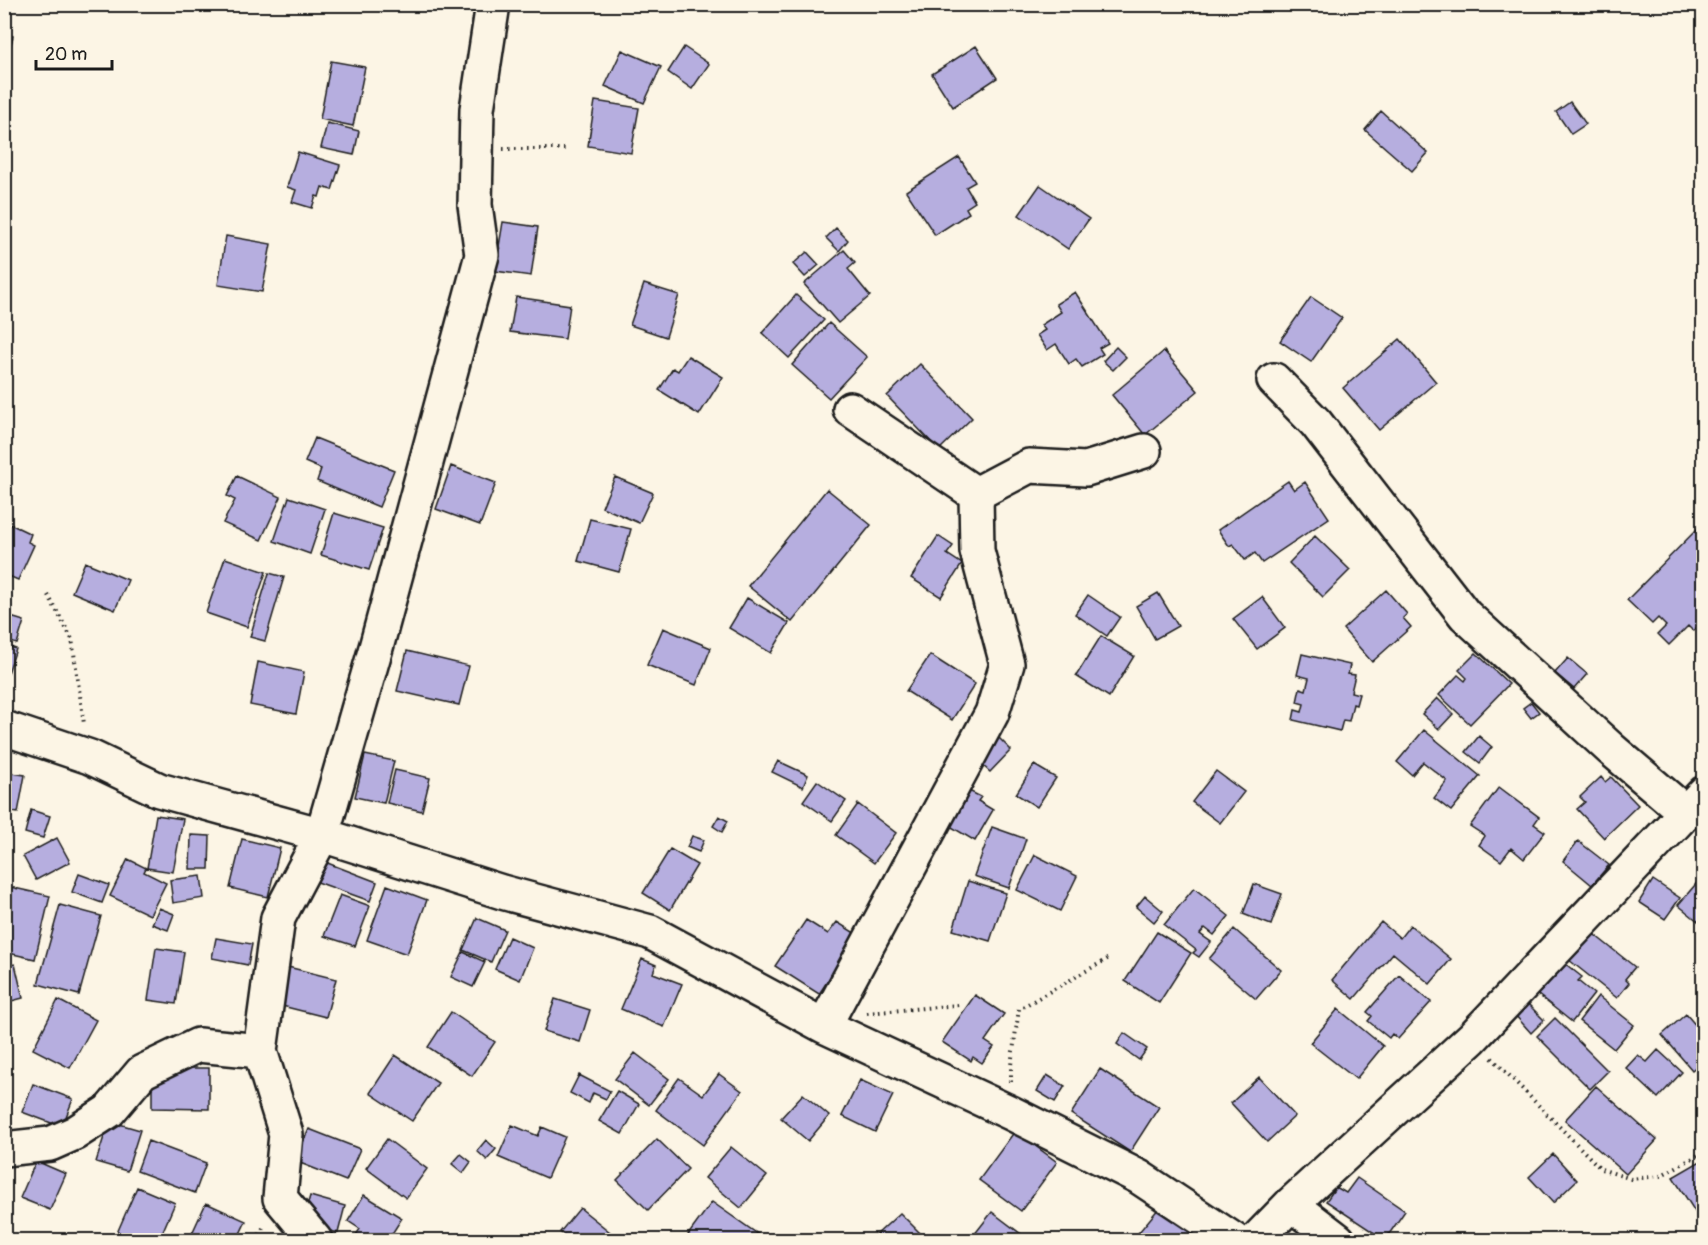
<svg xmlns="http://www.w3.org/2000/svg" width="1708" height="1245" font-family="Pangolin,sans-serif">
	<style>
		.building { fill: #b6aedf; stroke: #1c1c1c; stroke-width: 1.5 }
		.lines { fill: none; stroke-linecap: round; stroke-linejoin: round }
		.minor-casing { stroke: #1c1c1c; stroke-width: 38 }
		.path { stroke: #1c1c1c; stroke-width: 4; stroke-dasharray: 1.5 4.5; stroke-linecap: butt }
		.minor { stroke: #fcf5e5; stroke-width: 33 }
	</style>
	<rect width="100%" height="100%" fill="#fcf5e5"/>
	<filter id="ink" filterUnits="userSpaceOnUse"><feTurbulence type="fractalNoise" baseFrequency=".0167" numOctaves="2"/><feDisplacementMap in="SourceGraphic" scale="12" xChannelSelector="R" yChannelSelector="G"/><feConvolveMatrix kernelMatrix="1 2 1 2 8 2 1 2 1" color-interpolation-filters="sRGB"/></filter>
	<g filter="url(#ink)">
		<!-- building -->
		<path class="building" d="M4,34L13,36L4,72Z
			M976,46L997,78L953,107L932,74Z
			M684,47L709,64L692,89L668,72Z
			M622,50L661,67L644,103L605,86Z
			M331,61L365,67L353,126L320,119Z
			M595,101L639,108L631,153L588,146Z
			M1570,102L1586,124L1571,134L1556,112Z
			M1381,111L1428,153L1412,171L1365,130Z
			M327,123L359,131L354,155L321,148Z
			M298,152L340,165L332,190L322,187L319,197L316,196L312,208L292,202L296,190L287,187Z
			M959,157L975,182L966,187L975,202L966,208L969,213L935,235L906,191Z
			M1040,185L1089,219L1068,249L1019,215Z
			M503,222L538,227L531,276L495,271Z
			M836,228L848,240L839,251L826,238Z
			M226,236L271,244L262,292L218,285Z
			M844,250L855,263L848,269L870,296L838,323L804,284Z
			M807,252L819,265L805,277L793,264Z
			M644,284L679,295L666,337L630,325Z
			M1075,292L1108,343L1099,348L1103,354L1082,367L1076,359L1069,364L1056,344L1047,350L1037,335L1045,330L1041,325L1061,312L1056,304Z
			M796,295L824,320L789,358L762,333Z
			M516,297L570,305L565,339L510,332Z
			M1311,297L1342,318L1311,362L1280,341Z
			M829,323L867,357L829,398L792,365Z
			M1400,339L1436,382L1379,430L1343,388Z
			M1116,347L1126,357L1113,370L1103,361Z
			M1164,351L1198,391L1145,435L1112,395Z
			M688,356L723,377L699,415L659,390L673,368L678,371Z
			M920,364L972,418L939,450L887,396Z
			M315,438L394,470L379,507L317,481L321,469L305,462Z
			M451,466L496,483L480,525L436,509Z
			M237,476L281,497L261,540L223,523L235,500L227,496Z
			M615,477L653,493L639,523L602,507Z
			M1288,481L1294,490L1305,482L1329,518L1262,563L1255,553L1245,560L1233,544L1229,546L1218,530Z
			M827,489L871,525L792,622L748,586Z
			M289,497L325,509L310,554L274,541Z
			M334,513L383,528L369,570L321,555Z
			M590,519L631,529L619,572L578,561Z
			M1704,522V620L1693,631L1688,626L1669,645L1658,634L1666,626L1658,618L1652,624L1627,600Z
			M10,524L31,534L28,542L34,545L18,580L4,574V531L6,532Z
			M938,536L953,546L947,554L962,564L941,597L911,578Z
			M1315,536L1350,570L1323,597L1289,563Z
			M225,558L266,572L247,627L206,613Z
			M85,562L128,580L115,610L72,592Z
			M269,573L284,577L265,641L250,637Z
			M1386,590L1407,614L1403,618L1411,627L1372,662L1343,629Z
			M1158,593L1178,626L1155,639L1136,606Z
			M1088,595L1120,617L1107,636L1075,614Z
			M1262,597L1285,628L1257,649L1233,619Z
			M747,598L789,623L771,653L729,628Z
			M4,615L24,621L17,644L4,640Z
			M663,628L711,648L696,685L647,665Z
			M1101,636L1134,656L1109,697L1076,676Z
			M4,645L16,649L4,685Z
			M407,651L469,666L459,705L397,691Z
			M1476,653L1509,684L1470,724L1439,695L1458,675L1465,681L1467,678L1459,670Z
			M1302,654L1350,665L1348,674L1355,675L1351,692L1359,694L1356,705L1353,704L1349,721L1343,720L1340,731L1293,720L1295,710L1302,712L1304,704L1297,702L1300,688L1306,690L1309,678L1297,675Z
			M930,655L975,684L952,720L906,691Z
			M1568,658L1587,674L1574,689L1555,673Z
			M258,662L304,672L296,714L250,705Z
			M1437,698L1453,714L1439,729L1422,714Z
			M1531,702L1539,712L1531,718L1523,708Z
			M1424,730L1480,776L1451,811L1434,798L1447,781L1423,762L1412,775L1397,762Z
			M994,733L1011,750L990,772L972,756Z
			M1479,736L1492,747L1480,763L1466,752Z
			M365,755L394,761L384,803L355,797Z
			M778,761L808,775L803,787L772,772Z
			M1034,765L1056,778L1037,807L1016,794Z
			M395,770L430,778L422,811L387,803Z
			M1216,771L1244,792L1220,823L1192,802Z
			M4,772L25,775L18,813L4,811Z
			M1601,777L1605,782L1611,777L1638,805L1604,838L1577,809L1585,802L1580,797Z
			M817,781L846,801L832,821L803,801Z
			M1499,787L1539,817L1534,824L1545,832L1524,859L1511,848L1501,861L1479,845L1485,836L1470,826Z
			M965,789L981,797L978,801L993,810L975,841L945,823Z
			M858,804L896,833L874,863L836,835Z
			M31,810L50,816L43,838L25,833Z
			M156,815L183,819L173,872L147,868Z
			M719,816L728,821L722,832L713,826Z
			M992,827L1026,839L1009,888L974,876Z
			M191,835L210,836L209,869H190Z
			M692,836L704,840L699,852L687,847Z
			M57,838L70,862L36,880L23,856Z
			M242,839L280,848L268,897L230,888Z
			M1578,841L1609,865L1592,885L1563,861Z
			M670,849L697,865L670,910L643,893Z
			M1035,855L1077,876L1060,911L1017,890Z
			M128,859L146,868L144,872L166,883L150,915L110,896Z
			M317,859L377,882L370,901L309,879Z
			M79,874L109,885L102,903L72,892Z
			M201,876L204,898L173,903L170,880Z
			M1701,878L1704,880V926L1678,905Z
			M1653,880L1680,898L1665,919L1639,902Z
			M968,881L1006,893L990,941L953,930Z
			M1254,884L1282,894L1271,925L1243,914Z
			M387,885L427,900L407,954L367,940Z
			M10,887L50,896L35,959L4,952V913Z
			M1194,888L1229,916L1214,935L1205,928L1200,934L1211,942L1199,957L1193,953L1196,950L1164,925Z
			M340,895L370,906L355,946L324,936Z
			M1145,896L1163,911L1154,922L1136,907Z
			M60,905L101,916L79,995L38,984Z
			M159,908L174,914L168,930L152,924Z
			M477,918L505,930L491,962L463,950Z
			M806,920L828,934L837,922L858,935L819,994L775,966Z
			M1381,922L1400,938L1410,925L1451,959L1430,984L1393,953L1354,999L1332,980Z
			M1234,929L1281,970L1256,999L1209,959Z
			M1157,932L1191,953L1159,1003L1125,981Z
			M1591,932L1635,967L1625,979L1629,983L1617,998L1569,960Z
			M509,937L533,948L520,980L495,969Z
			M216,938L252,944L248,965L212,958Z
			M156,948L184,952L176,1004L148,1000Z
			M463,952L485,962L473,987L451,977Z
			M642,959L656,965L653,973L682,984L664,1027L621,1009Z
			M1563,962L1582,977L1578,981L1594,994L1572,1022L1537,994Z
			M15,964L23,998L4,1003V966Z
			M280,965L336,979L326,1017L270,1003Z
			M1399,975L1431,1002L1398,1039L1392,1034L1389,1038L1368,1021L1372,1016L1367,1012Z
			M975,995L1004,1014L985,1041L994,1047L982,1063L973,1057L971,1061L942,1042Z
			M1598,996L1634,1025L1614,1049L1579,1021Z
			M555,999L590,1010L580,1042L544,1031Z
			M58,1000L96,1020L70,1068L33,1049Z
			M1527,1003L1544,1020L1531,1033L1515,1015Z
			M1338,1009L1383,1046L1356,1079L1310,1043Z
			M451,1012L495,1042L472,1076L428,1047Z
			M1686,1014L1704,1035V1060L1692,1070L1662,1035Z
			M1555,1018L1608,1071L1590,1089L1537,1036Z
			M1124,1033L1147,1049L1139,1060L1117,1044Z
			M1658,1050L1682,1072L1658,1098L1626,1068L1638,1055L1647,1062Z
			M635,1053L669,1079L649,1105L615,1079Z
			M395,1055L438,1083L412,1121L370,1093Z
			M152,1068H209V1109L152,1108Z
			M1100,1069L1159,1107L1130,1152L1071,1114Z
			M719,1074L742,1091L703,1145L656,1110L679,1078L703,1095Z
			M579,1075L610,1091L606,1099L593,1093L589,1103L570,1093Z
			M1047,1075L1065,1086L1055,1102L1037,1091Z
			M1259,1077L1295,1116L1267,1142L1231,1103Z
			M860,1080L893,1095L875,1132L842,1116Z
			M33,1084L73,1099L62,1127L22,1112Z
			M1596,1086L1657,1140L1626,1174L1565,1120Z
			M617,1091L639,1104L622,1134L599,1121Z
			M803,1094L829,1116L808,1141L781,1118Z
			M109,1121L140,1130L127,1171L96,1162Z
			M512,1125L538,1136L542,1127L565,1137L547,1178L498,1157Z
			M309,1129L360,1149L346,1181L295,1161Z
			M1015,1131L1057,1162L1021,1211L979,1180Z
			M387,1139L427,1169L406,1198L366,1168Z
			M657,1139L688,1169L648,1210L617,1180Z
			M486,1140L496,1149L487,1160L477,1151Z
			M148,1141L206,1163L195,1193L137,1171Z
			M731,1147L767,1176L741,1208L705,1178Z
			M461,1154L471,1162L463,1173L452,1164Z
			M1553,1154L1577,1180L1553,1203L1529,1177Z
			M1704,1159V1226L1673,1177Z
			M36,1161L66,1174L50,1210L20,1198Z
			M1357,1178L1405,1211L1385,1240L1326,1201L1336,1187L1346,1193Z
			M137,1187L175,1203L159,1240H152L141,1236L139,1240H135L117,1233Z
			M364,1195L402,1218L388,1240H377L368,1235L365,1240L356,1235L360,1229L348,1221Z
			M310,1196L345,1206L338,1233L317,1227L319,1217L305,1213Z
			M712,1202L759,1235L755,1240H695L688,1235Z
			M206,1203L246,1221L237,1240H189Z
			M580,1208L620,1240H571L560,1232Z
			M1159,1208L1199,1240H1137L1134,1238Z
			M992,1212L1029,1240H970Z
			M900,1213L927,1240H879L875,1236Z"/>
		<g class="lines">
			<!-- minor casing -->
			<g class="minor-casing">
				<path id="minor" d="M1274,380L1316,423L1465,615L1611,749L1685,812
					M850,409L976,494L1029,466L1086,469L1144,451
					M4,728L90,757L159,790L322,835L502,892L650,932L824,1026L1011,1113L1139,1177L1234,1240
					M824,1026L992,713L1007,664L977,551L976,494
					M4,1149L50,1144L75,1133L109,1111L142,1072L198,1045L260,1051
					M1291,1204L1338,1240
					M315,1240L280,1198L286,1134L260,1051L278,918L322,835L377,644L482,255L475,205L477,109L493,4
					M1256,1240L1291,1204L1472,1038L1704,793"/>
			</g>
			<!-- path -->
			<path class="path" d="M503,149H568
				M48,595L72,639L84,724
				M867,1013L959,1005
				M1492,1058L1601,1169L1631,1179L1660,1176L1704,1152
				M1011,1082V1065L1019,1009L1109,958
				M257,1240L265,1224"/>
			<!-- minor -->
			<use href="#minor" class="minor"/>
		</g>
	</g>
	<!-- margin -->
	<rect width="1708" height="1245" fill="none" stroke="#fcf5e5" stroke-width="24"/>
	<rect x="12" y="12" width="1684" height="1221" fill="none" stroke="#1c1c1c" stroke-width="2" filter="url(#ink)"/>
	<!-- scale -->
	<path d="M36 60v9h76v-9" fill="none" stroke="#1c1c1c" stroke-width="3"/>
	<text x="45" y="60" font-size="18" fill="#1c1c1c" stroke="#fcf5e5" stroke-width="4.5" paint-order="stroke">20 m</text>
</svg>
